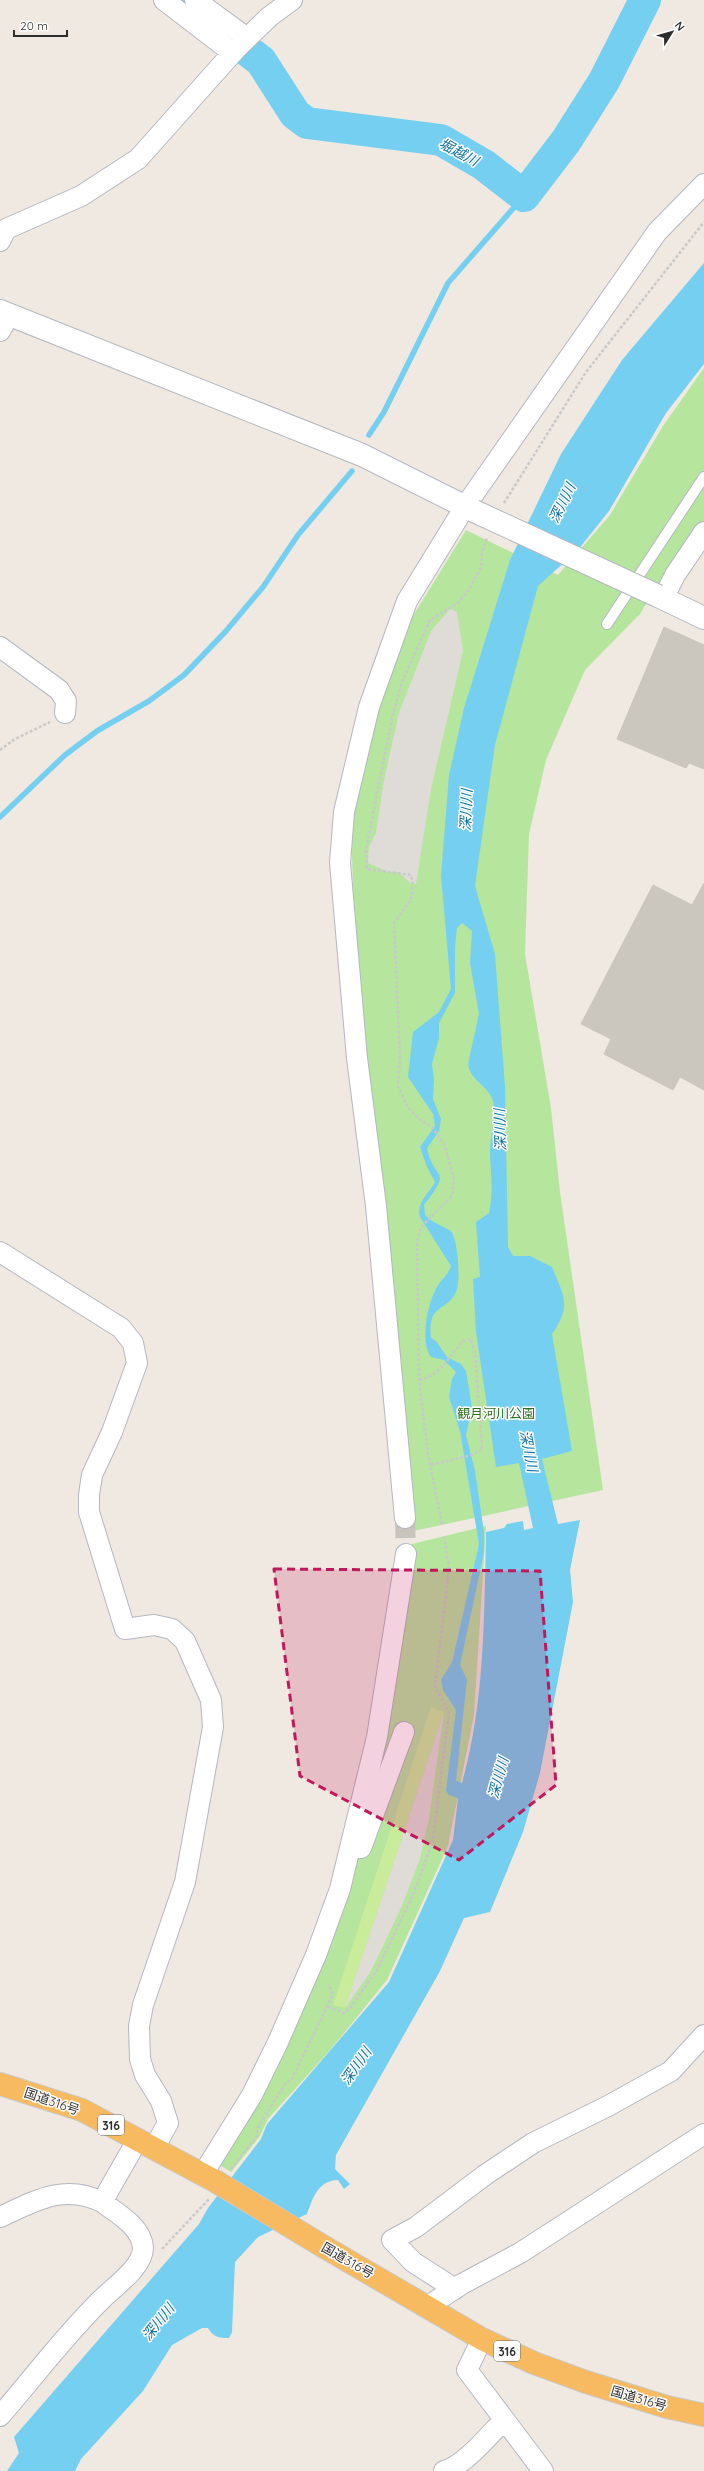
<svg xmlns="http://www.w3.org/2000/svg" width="704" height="2471" font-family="Quicksand,'Noto Sans JP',sans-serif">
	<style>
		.green { fill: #b6e59e }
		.pitch { fill: #c9ec9a }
		.plaza { fill: #dfdcd8 }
		.water { fill: #75cff0; fill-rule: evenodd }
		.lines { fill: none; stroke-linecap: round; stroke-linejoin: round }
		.stream { stroke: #75cff0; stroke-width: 5.5 }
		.river { stroke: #75cff0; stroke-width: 32 }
		.building { fill: #cbc7bf; stroke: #cbc5ba }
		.minor-tunnel { stroke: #c8c4bd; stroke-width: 20; stroke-dasharray: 20 10; stroke-linecap: butt }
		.service-casing { stroke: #b4b7c1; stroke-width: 12 }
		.minor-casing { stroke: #b4b7c1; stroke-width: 22 }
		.tertiary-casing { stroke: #b4b7c1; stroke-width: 24 }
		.trunk-casing { stroke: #c9c9c9; stroke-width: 24 }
		.path { stroke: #c9c9c9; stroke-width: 2.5; stroke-dasharray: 3 2; stroke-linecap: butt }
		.service { stroke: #fff; stroke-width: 10 }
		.minor { stroke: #fff; stroke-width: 20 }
		.tertiary { stroke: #fff; stroke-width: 22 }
		.trunk { stroke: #f8ba60; stroke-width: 22 }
		.tertiary-bridge-casing { stroke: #b4b7c1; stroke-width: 24; stroke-linecap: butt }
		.trunk-bridge-casing { stroke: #c9c9c9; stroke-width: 24; stroke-linecap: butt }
		.tertiary-bridge { stroke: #fff; stroke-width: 22 }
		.trunk-bridge { stroke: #f8ba60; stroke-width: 22 }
		.marked { fill: #c2185b; fill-opacity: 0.2; stroke: #c2185b; stroke-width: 3; stroke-dasharray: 8 5; stroke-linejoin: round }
		.labels { text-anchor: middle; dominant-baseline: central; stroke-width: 3; stroke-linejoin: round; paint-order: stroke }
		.shield { fill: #fff; stroke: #6d6d6d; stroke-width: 1 }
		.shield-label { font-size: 12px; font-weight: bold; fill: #2e2e2e }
		.park-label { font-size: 13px; fill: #2c6e1b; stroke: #fff }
		.street-label { font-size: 13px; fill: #2e2e2e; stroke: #fff }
		.water-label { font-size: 14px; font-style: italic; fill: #0d6fa3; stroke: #fff }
	</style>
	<rect width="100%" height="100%" fill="#efe9e1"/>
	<!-- green -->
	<path class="green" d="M704,368V521L658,584L640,614L585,670L546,760L529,834L525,954L551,1108L560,1192L603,1490L409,1532L399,1390L358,1019L351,830L377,707L413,616L466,530L558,575L610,515L663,426Z
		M486,1526L474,1715L448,1846L387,1980L331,2049L268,2119L260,2136L231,2172L220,2165L344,1893L408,1545Z"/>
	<!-- pitch -->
	<path class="pitch" d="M431,1707L444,1712L345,2008L333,2005Z"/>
	<!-- plaza -->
	<path class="plaza" d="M450,609L457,612L463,651L431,789L416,884L410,883L399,872H388L368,863L369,847L376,833L384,780L399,713L431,631Z
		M444,1712L429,1818L420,1859L400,1910L371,1971L345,2008Z"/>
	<!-- water -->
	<path class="water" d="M704,263V364L666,413L609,511L578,550L538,586L495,745L475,886L495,954L505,1087L508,1247L513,1256H530L552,1267C564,1297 572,1305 552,1334L572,1451L542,1459L558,1524L580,1520L570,1570L573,1602L540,1773L523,1832L490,1912L464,1918L440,1971L336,2155L335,2169L350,2184L344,2189L338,2180C318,2181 313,2197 307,2214L258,2237L235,2262L232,2332L229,2338C219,2338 213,2337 208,2328H202L172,2345L143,2391L81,2459L75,2471H7L19,2453L14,2437L199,2224L208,2208L261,2139L267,2124L389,1982L453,1840L458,1798L449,1795L446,1791L456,1710L443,1690L441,1680L452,1662L479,1544L460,1431L449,1397L452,1379L456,1372L444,1360L431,1357C420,1342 427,1305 436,1289C440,1280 448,1276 451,1266L420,1217C416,1202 429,1194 435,1182L427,1167L420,1147L435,1126L433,1114L408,1077L413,1032L439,1012L451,989L441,876L449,775L464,708L510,560L561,454L622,360ZM462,923L472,931L470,963L479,1014L468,1064C470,1079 484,1084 491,1096C499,1112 491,1131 490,1148C490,1171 494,1190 489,1213L476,1222L480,1277L473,1279L476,1332L496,1467L519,1463L533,1528L524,1530L523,1521L507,1524L504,1528L486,1532C484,1616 485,1701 462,1783L456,1781L467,1680L460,1665L484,1553V1532L475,1471L466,1435L472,1408L466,1371L461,1364L447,1357L436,1341L431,1338C427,1303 446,1313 456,1292C461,1281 458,1240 451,1231L432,1221L425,1215L424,1205C454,1166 434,1183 427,1148L439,1131L441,1119L433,1099L434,1080L432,1064L439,1038V1023L455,993V947L457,928Z"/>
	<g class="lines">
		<!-- stream -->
		<path class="stream" d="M369,435L384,412L448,283L524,196
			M0,817L65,755L97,731L149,701L184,675L226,631L263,587L298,535L352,471"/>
		<!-- river -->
		<path class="river" d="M182,0L261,61L295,114L307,123L441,140L484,165L524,196L566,141L604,81L645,0"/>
	</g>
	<!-- building -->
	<path class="building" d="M664,627L704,645V769L689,763L686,768L617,739Z
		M704,883V1090L680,1077L673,1090L604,1054L611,1039L581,1024L653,885L692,905Z"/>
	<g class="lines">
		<!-- minor-tunnel -->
		<path class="minor-tunnel" d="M405,1518L406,1554"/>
		<!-- service casing -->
		<g class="service-casing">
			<path id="service" d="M607,624L704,477"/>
		</g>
		<!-- minor casing -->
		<g class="minor-casing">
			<path id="minor" d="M164,0L233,53
				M195,0L247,38
				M0,241L6,229L81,196L138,159L236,49L269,17L292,0
				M0,331L9,315
				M663,599L675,575L704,532
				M0,647L59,690L66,701L65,713
				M0,1252L121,1328L133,1343L137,1363L112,1432L92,1475L89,1495V1512L125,1629L154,1625L172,1629L185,1641L211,1700L213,1727L185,1882L143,2005L139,2026L140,2059L145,2075L161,2101L168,2123L154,2148
				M405,1518L376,1206L357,1058L340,863L344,812L369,707L407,601L466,505L657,232L704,184
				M361,1848L404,1732
				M203,2174L252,2095L278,2042L316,1955L340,1889L377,1737L406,1554
				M0,2217C35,2201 64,2183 102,2202L138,2139
				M455,2289L413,2262L392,2240L416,2227L485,2175L533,2143L608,2106L671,2071L704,2035
				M428,2306L462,2284L520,2253L704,2134
				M482,2339L467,2370L543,2471
				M0,2416C34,2377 65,2335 102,2299C114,2287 143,2267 143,2248C142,2227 117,2213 102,2202
				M444,2471C464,2466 490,2434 504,2420"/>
		</g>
		<!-- tertiary casing -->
		<g class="tertiary-casing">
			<path id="tertiary" d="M0,311L362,455L474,511
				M658,596L704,618"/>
		</g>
		<!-- trunk casing -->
		<g class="trunk-casing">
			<path id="trunk" d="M0,2084L82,2110L215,2181
				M326,2248L482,2339L534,2363L586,2382L667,2407L704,2415"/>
		</g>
		<!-- path -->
		<path class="path" d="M504,503L586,372L704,222
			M0,750L15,739L50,722
			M419,1380C441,1376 449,1356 463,1341L471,1339L475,1352L482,1449L472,1455L430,1465
			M442,1524L428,1454L419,1380L417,1242L421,1227L452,1196L454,1180L445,1146L432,1127L419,1119L407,1106L398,1086L400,1059L394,923L411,900L413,884L411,875L367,869L366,849L393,714L402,682L430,620L458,603L470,588L481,567L482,552L487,538
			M328,2007L344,2013L351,2007L377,1970L412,1897L433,1841L449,1712L435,1687L449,1568L444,1537
			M231,2169L257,2136V2129L285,2084L292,2079L333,1994L328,1984
			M162,2249L209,2199"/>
		<!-- service -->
		<use href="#service" class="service"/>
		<!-- minor -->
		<use href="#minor" class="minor"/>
		<!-- tertiary -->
		<use href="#tertiary" class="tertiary"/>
		<!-- trunk -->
		<use href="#trunk" class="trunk"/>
		<!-- tertiary-bridge casing -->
		<g class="tertiary-bridge-casing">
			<path id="tertiary-bridge" d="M474,511L658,596"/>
		</g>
		<!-- trunk-bridge casing -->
		<g class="trunk-bridge-casing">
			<path id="trunk-bridge" d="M215,2181L326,2248"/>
		</g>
		<!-- tertiary-bridge -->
		<use href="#tertiary-bridge" class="tertiary-bridge"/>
		<!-- trunk-bridge -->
		<use href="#trunk-bridge" class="trunk-bridge"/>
	</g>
	<!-- marked area -->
	<path class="marked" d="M274,1569L540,1571L556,1785L459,1860L300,1776Z"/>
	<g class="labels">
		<!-- shield labels -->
		<g class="shield">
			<rect x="98" y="2115" width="26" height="20" rx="3"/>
			<rect x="494" y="2341" width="26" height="20" rx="3"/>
		</g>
		<g class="shield-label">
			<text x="111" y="2125">316</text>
			<text x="507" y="2351">316</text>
		</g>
		<!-- park labels -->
		<g class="park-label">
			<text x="496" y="1413">観月河川公園</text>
		</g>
		<!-- street labels -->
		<g class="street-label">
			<text transform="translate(52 2101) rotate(19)">国道316号</text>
			<text transform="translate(348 2260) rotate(30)">国道316号</text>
			<text transform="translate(639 2398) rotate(16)">国道316号</text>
		</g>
		<!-- water labels -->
		<g class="water-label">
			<text transform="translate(459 152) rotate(28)">堀越川</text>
			<text transform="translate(562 503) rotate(-64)">深川川</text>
			<text transform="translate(466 810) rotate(-88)">深川川</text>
			<text transform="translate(500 1130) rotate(-92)">深川川</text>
			<text transform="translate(529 1451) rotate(79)">深川川</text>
			<text transform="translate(498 1778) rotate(-75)">深川川</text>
			<text transform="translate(356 2066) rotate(-55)">深川川</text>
			<text transform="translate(158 2322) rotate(-51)">深川川</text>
		</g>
	</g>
	<!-- north arrow -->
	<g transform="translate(672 32) rotate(53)" stroke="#ffffff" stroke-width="3" paint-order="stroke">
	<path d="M0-3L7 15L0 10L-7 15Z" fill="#2e2e2e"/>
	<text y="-6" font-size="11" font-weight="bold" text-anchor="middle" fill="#2e2e2e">N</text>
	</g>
	<!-- scale -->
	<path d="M14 30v6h53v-6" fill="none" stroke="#2e2e2e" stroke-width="2"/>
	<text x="20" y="30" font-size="12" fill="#2e2e2e" stroke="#ffffff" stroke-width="3" paint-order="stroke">20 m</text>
</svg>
